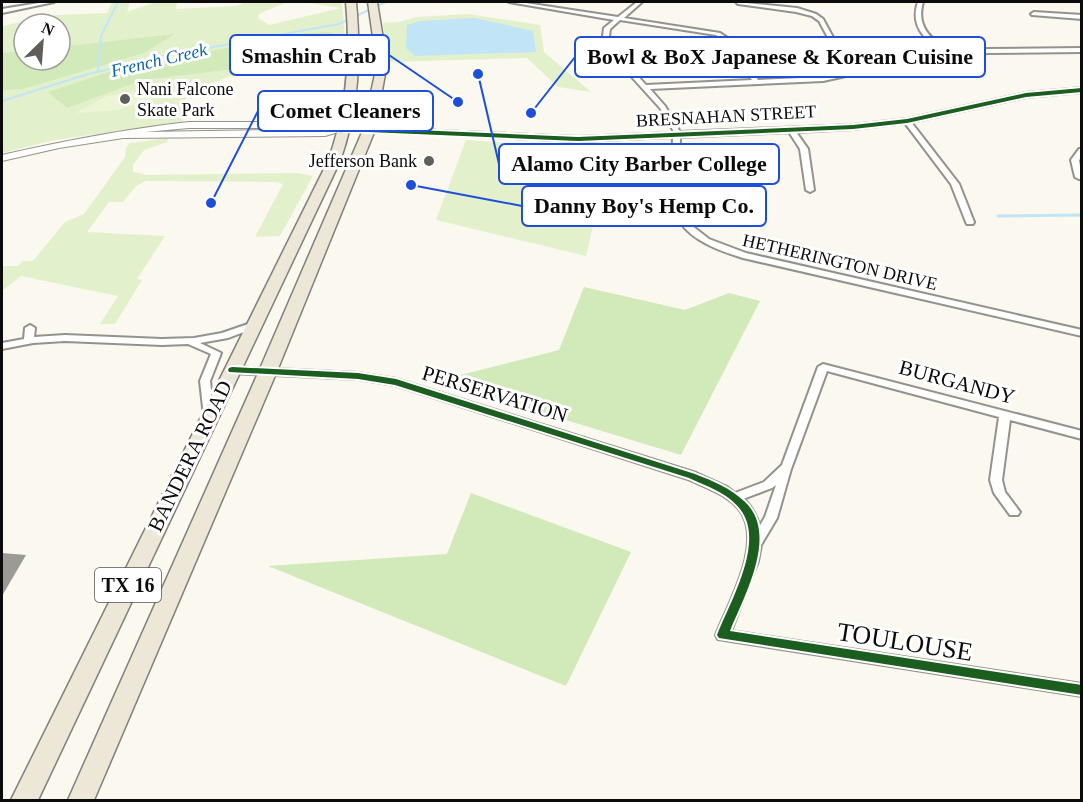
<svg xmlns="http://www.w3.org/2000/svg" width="1083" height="802" font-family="Georgia,serif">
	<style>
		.green { fill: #e2f1cc; fill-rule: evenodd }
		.forest { fill: #d2eaba }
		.pitch { fill: #edf5d7 }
		.water { fill: #c1e5f7 }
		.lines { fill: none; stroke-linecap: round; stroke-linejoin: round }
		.stream-far1 { stroke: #c1e5f7; stroke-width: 2 }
		.stream { stroke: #c1e5f7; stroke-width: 3 }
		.building { fill: #9c9a95 }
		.minor-casing { stroke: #93928e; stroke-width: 4 }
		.tertiary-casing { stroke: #93928e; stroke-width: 2 }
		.primary-casing { stroke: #807f7b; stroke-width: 3 }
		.minor { fill: #fefefd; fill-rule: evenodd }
		.tertiary { fill: #fefefd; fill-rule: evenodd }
		.primary { fill: #ece7d6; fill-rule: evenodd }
		.cycleway-casing { stroke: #fff; stroke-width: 4 }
		.cycleway { fill: #1b5e20; fill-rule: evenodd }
		.poi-dot { fill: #5f5e5b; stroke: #fff; stroke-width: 2 }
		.labels { text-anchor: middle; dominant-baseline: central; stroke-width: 6; stroke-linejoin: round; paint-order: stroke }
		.far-water-label { font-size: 18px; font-style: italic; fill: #0c63a6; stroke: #fff }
		.far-poi-label { font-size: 18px; fill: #0b0b0b; stroke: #fff; text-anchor: start }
		.far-street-label { font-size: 18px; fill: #0b0b0b; stroke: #fff }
		.shield { fill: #fff; stroke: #545454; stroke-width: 1.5 }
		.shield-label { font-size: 20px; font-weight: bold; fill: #0b0b0b }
		.street-label { font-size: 21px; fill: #0b0b0b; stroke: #fff }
		.near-street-label { font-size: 26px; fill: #0b0b0b; stroke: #fff }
		.leader { fill: none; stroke: #1d4ed8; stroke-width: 2 }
		.callout-dot { fill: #1d4ed8; stroke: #fff; stroke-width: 2 }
		.callout { fill: #fff; stroke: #1d4ed8; stroke-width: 2 }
		.callout-label { font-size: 22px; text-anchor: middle; font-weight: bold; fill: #0b0b0b }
	</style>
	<rect width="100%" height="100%" fill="#faf8ef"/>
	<!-- green -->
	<path class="green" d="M112,2H130L127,12L156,2H177L176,9L236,6L246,2H287L259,14L258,18L269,25L341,8L303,2H342L345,38L329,32L154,62L173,76L244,68L290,51L268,62L186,93L183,122L55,140L2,153V26L55,15L107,13ZM24,24H60V60H24Z
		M468,14L540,25L544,52L591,92L558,87L527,58L388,62L383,23L399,22L416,17Z
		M168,138L167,142L144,150L133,165V172L147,175L297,173L313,176L280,236L255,237L283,184L276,182L146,181L136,186L123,202H109L87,232L165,236L137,279L142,280L115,324H100L118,296L21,276L2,291V266H18L23,261H33L65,222L84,214L125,157L126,148L130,143Z
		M466,140L525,144L612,143L586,256L436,220Z"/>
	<!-- forest -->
	<path class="forest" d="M329,32L345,38L282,52L244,68L143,80L67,108L48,92L111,71L297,34Z
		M175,34L144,53L23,89L2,90V53L24,51V60H60V47Z
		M584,287L685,310L729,293L760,301L681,455L437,381L559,350Z
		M471,493L631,552L566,686L268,566L447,554Z"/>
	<!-- pitch -->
	<path class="pitch" d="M169,86L171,88L165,95L117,110L76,113L107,96Z"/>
	<!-- water -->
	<path class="water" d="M475,18L533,31L536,52L415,56L406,48L407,25L421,21Z"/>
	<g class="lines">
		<!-- stream-far1 -->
		<path class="stream-far1" d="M98,72L101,36L118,2
			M2,101L88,74L164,56L339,24L386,2"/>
		<!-- stream -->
		<path class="stream" d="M998,216L1082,215"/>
	</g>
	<!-- building -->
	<path class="building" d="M2,553L26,555L2,596Z"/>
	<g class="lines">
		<!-- minor casing -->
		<g class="minor-casing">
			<path id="minor" d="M45,2H54L2,13V9Z
				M509,2H519L618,17L637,2H642L624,18L720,33L729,39L758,80L823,77L859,69L831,43L819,21L812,16L796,12L738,4L736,2L797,8L816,14L823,19L835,41L865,68L892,62L947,55C927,41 909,28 918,2H923C915,29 934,41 954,54L987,49L1082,48V52L987,53L892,66L823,81L650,89L665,106L680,132L853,125L907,119L1026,93L1082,88V92L1026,97L911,122L959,184L974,222L973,224H967L966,222L951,184L905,123L853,129L796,132L808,149L814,190L810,192L806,190L800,149L789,132L680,137L679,202L686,221L709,239L746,253L1082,330V336L743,258C714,249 678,236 672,203C668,188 673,154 673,137L578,141L343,130V128L345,127L578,137L673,133V130L660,108L602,44L604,28L614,20ZM620,20L716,35L725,41L752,80L646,85L608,44L610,29Z
				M1034,12L1082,15V19L1032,15L1031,14Z
				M1079,149H1082V157L1079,160L1082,179H1079L1075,177L1071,160Z
				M254,322L259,325L257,327L228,338L200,343L221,353L210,381L214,416L209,420L204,416L200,381L211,354L188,344L162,345L65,341L33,343L2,349V343L24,339L25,328L30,325L35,328L34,337L65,335L162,339L194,338L222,333Z
				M823,364L1082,431V439L1010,420L1002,480L1005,492L1020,512L1018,515H1010L994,493L990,480L999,417L827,371L791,469L777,518L761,545L758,561L731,631L1082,684V696L718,639L716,635C729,602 765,541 739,509C727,494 705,487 688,479L395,385L358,379L232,373L227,370L232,367L358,373L396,379L696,473L727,487L735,493L764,482L782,465L818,367ZM776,485L765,517L759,527C758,518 751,505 743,499L772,488Z"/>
		</g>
		<!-- tertiary casing -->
		<g class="tertiary-casing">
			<path id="tertiary" d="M189,122H328L349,129L325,136L123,138L59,148L2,161V155C63,141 126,129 189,122ZM189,128H328L333,129L145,132Z"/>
		</g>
		<!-- primary casing -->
		<g class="primary-casing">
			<path id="primary" d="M346,2H356C361,57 359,108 340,161L38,800H11L328,161C347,109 351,57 346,2Z
				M368,2H377L385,51V74L375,130L277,371L94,800H68L259,371L363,130L375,74V51Z"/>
		</g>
		<!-- minor -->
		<use href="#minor" class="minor"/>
		<!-- tertiary -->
		<use href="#tertiary" class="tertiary"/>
		<!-- primary -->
		<use href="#primary" class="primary"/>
		<!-- cycleway casing -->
		<g class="cycleway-casing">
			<path id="cycleway" d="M1082,88V92L1026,97L907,123L853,129L578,141L345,131L342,129L345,127L578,137L853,125L907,119L1026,93Z
				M232,367L358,373L396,379L695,474C713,481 730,488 744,501C780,533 744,596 730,631L1082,685V695L719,638L717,635C730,602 766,541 740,509C728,493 706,486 689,478L395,385L358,379L229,372L228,370L229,368Z"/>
		</g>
		<!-- cycleway -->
		<use href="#cycleway" class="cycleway"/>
	</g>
	<!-- markers -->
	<g class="poi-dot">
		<circle cx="125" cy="99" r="6"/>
		<circle cx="429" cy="161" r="6"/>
	</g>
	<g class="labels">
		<!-- far-water labels -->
		<g class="far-water-label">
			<text transform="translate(159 60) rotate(-13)">French Creek</text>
		</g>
		<!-- far-poi labels -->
		<g class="far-poi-label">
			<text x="137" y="89">Nani Falcone<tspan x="137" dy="21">Skate Park</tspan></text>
			<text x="417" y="161" text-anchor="end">Jefferson Bank</text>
		</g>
		<!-- far-street labels -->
		<g class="far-street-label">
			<text transform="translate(726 116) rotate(-3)">BRESNAHAN STREET</text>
			<text transform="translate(840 262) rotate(13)">HETHERINGTON DRIVE</text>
		</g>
		<!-- shield labels -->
		<rect class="shield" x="95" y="568" width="66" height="34" rx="4.5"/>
		<g class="shield-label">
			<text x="128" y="585">TX 16</text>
		</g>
		<!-- street labels -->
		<g class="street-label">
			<text transform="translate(957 382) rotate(15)">BURGANDY</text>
			<text transform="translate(495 394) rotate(17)">PERSERVATION</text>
			<text transform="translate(190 456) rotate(-64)">BANDERA ROAD</text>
		</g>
		<!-- near-street labels -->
		<g class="near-street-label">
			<text transform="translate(905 642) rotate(9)">TOULOUSE</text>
		</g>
	</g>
	<!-- callouts -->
	<path class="leader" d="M458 102L389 55M531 113L575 57M211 203L258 111M478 74L499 164M411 185L522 206"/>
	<g class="callout-dot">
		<circle cx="458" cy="102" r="6"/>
		<circle cx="531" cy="113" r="6"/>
		<circle cx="211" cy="203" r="6"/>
		<circle cx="478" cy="74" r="6"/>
		<circle cx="411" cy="185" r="6"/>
	</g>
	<g class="callout">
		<rect x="230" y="35" width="159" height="40" rx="6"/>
		<rect x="575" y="37" width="410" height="40" rx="6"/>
		<rect x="258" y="91" width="175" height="40" rx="6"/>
		<rect x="499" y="144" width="280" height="40" rx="6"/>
		<rect x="522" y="186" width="244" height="40" rx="6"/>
	</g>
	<g class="callout-label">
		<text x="309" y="63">Smashin Crab</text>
		<text x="780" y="64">Bowl &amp; BoX Japanese &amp; Korean Cuisine</text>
		<text x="345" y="118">Comet Cleaners</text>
		<text x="639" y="171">Alamo City Barber College</text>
		<text x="644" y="213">Danny Boy's Hemp Co.</text>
	</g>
	<!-- border -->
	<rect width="1083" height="802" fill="none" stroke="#0b0b0b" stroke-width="6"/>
	<!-- north arrow -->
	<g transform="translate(42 42) rotate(25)"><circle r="28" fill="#ffffff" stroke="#9d9d9d" stroke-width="1.5"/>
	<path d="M0-4.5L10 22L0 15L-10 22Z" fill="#5f5e5b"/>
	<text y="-9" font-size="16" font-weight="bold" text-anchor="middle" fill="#0b0b0b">N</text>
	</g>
</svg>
